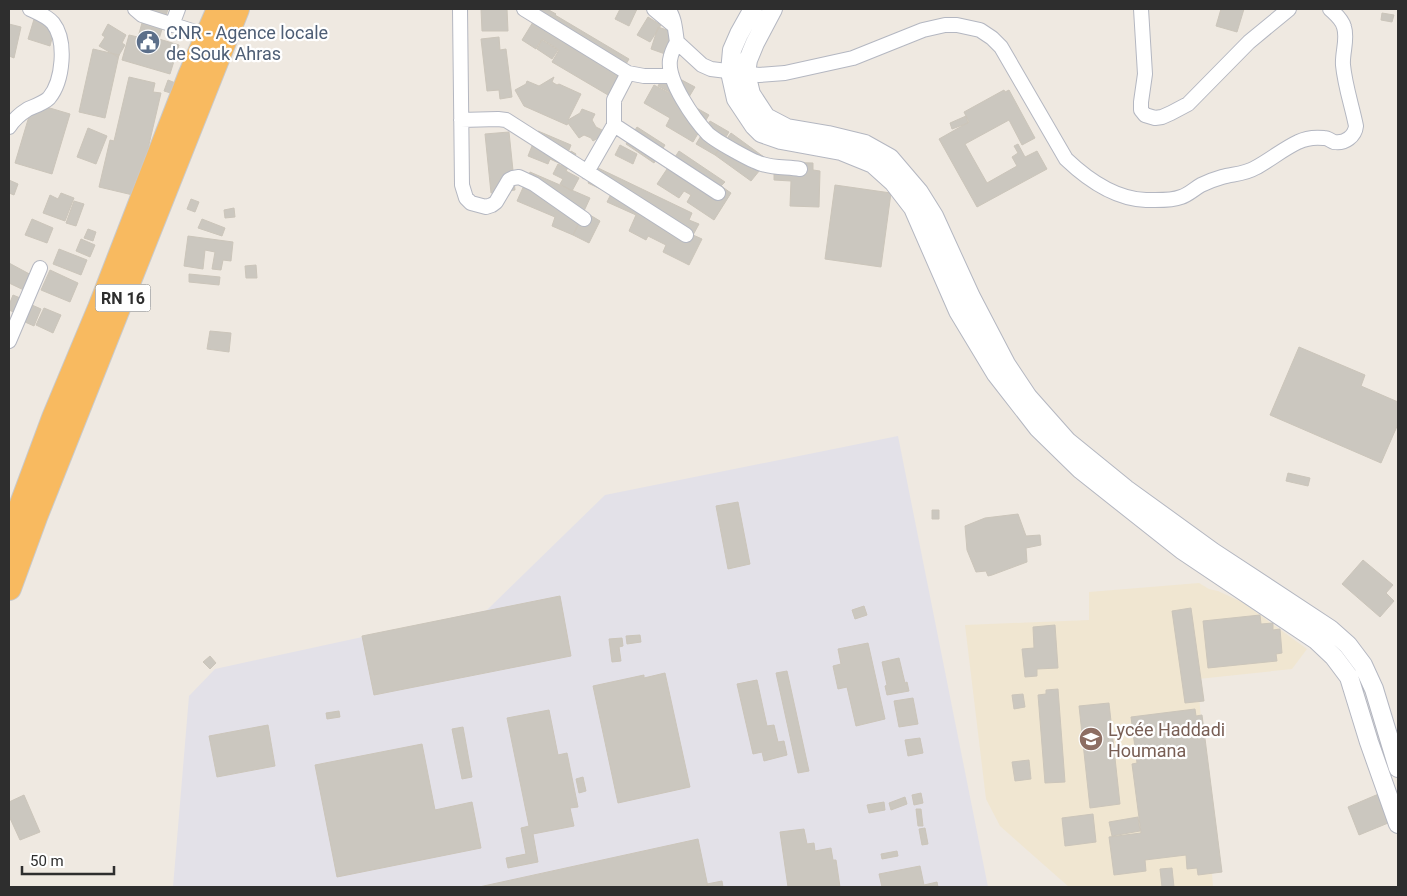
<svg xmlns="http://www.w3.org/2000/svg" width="1407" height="896" font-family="Roboto,sans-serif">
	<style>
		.industrial { fill: #e3e1e8 }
		.education { fill: #f0e6d1 }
		.building { fill: #cbc7bf; stroke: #cbc5ba }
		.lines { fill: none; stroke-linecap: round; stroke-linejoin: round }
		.minor-casing { stroke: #b4b7c1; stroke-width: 16 }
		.tertiary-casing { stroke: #b4b7c1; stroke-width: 20 }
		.trunk-casing { stroke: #c9c9c9; stroke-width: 26 }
		.minor { stroke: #fff; stroke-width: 14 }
		.tertiary { stroke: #fff; stroke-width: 18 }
		.trunk { stroke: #f8ba60; stroke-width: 24 }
		.labels { text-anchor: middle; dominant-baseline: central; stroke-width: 4.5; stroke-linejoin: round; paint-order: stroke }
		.shield { fill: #fff; stroke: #6d6d6d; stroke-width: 1 }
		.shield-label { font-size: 16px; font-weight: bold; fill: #2e2e2e }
		.service-label { font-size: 18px; fill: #4e5e75; stroke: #fff; text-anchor: start }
		.education-label { font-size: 18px; fill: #785e54; stroke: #fff; text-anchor: start }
	</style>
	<rect width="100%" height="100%" fill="#efe9e1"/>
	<!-- industrial -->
	<path class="industrial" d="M898,436L988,887H173L189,696L215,669L487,610L605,495Z"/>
	<!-- education -->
	<path class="education" d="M1199,583L1209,589L1218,591L1242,602L1307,649L1292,669L1198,679L1213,887H1069L1000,826L986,799L965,625L1089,620V592Z"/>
	<!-- building -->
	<path class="building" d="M146,9H168L159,39L179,45L170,74L122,60L129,35L138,37Z
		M481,9H507L508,31H482Z
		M541,9H547L556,14L555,15L629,59L608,95L552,62L559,50L542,39L536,49L522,40Z
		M620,9H637L629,26L615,19Z
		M1221,9H1244L1237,32L1216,26Z
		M1382,13L1394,15L1392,22L1381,20Z
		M35,16L56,23L50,46L28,39Z
		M648,17L661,25L650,42L637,35Z
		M9,24L21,27L14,58L9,56Z
		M108,24L126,35L122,43L125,45L118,57L99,46L105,37L102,35Z
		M658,27L676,33L668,55L651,49Z
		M499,37L500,50L506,49L512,97L500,99L499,90L487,91L481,39Z
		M542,40L558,50L552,59L537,49Z
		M93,49L119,55L105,118L79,112Z
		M667,70L678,77L669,92L658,86Z
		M129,77L155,83L153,92L161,93L137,196L99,187L110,140L114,141Z
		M554,77L552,82L557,85L559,84L581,94L568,120L580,113L582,109L595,114L592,120L596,127L602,130L598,138L593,141L591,138L584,135L579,138L568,123L567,125L524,106L515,90L526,84L527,81L539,86Z
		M678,78L695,87L686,102L709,115L693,142L666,126L670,118L644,103L654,85L669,93Z
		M168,80L178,84L174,94L164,91Z
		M1004,90L1005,92L1009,90L1035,138L1022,145L1009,120L965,144L987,183L1017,166L1012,157L1018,153L1014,146L1018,144L1025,157L1037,151L1047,169L977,207L939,139L969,122L964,112Z
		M33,103L70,114L52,174L15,163Z
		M966,116L968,123L952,129L950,123Z
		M710,121L729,132L715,155L696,144Z
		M637,127L665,145L654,163L626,144Z
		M88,128L107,136L96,164L77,157Z
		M538,131L571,145L563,165L550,159L548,164L528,156Z
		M509,132L515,190L491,193L485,134Z
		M731,133L768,160L751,181L715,155Z
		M620,145L637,154L633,164L615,155Z
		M571,151L576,154L566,171L579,178L572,191L560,184L563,179L553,174L558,164L562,166Z
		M679,151L725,182L721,186L731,193L714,220L687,202L691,195L684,191L679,198L657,184Z
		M774,162L813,163V170L820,171L819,207L790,206L791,181L774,180Z
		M596,167L692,213L689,220L699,224L693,235L702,239L689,265L663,252L666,245L648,236L646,240L629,231L636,215L607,202L611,194L588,183Z
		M530,172L590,198L573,235L552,226L555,217L517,201Z
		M9,180L18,184L14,195L9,193Z
		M835,185L891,193L881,267L825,259Z
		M61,193L74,198L65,221L43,213L50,195L58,199Z
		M191,199L199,202L195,212L187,209Z
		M74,201L84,204L76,226L66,223Z
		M234,208L235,217L225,218L224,210Z
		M585,212L600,221L589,243L573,235Z
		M32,219L53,228L47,243L25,235Z
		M202,219L225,228L222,236L198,228Z
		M88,229L96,232L93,241L84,238Z
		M188,236L233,242L231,261L223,260L221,270L212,269L215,252L205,250L203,269L184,266Z
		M81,239L95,245L90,257L76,251Z
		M59,249L87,260L81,275L53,264Z
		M9,263L35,277L28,292L9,283Z
		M256,265L257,278H246L245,266Z
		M50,270L78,283L70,302L41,290Z
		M189,274L220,277L219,285L189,282Z
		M13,295L25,300L18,314L9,310V305Z
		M32,305L41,309L34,326L25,322Z
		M44,308L61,315L53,333L36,325Z
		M210,331L231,333L229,352L207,349Z
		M1299,347L1365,375L1361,386L1398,402V424L1381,463L1270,415Z
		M1288,473L1310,478L1308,486L1286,481Z
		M738,502L750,564L728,569L716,506Z
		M932,510H939V519H932Z
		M1018,514L1026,536L1040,535L1041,545L1026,548L1027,562L992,575L988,576L986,571L976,572L967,550L965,526L985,518Z
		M1363,560L1393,585L1386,593L1394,601L1380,617L1342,584Z
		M560,596L571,656L374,695L362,636Z
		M864,606L867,615L855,619L852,610Z
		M1191,608L1204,701L1185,703L1172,611Z
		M1260,615L1261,624L1273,623V630L1280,629L1282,653L1276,654L1277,661L1208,668L1203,621Z
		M1055,625L1058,668L1037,669V676L1025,677L1022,649L1034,648L1033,627Z
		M640,635L641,642L627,644L626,636Z
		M622,638L623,646L619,647L621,661L612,662L609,639Z
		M868,643L885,719L856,726L847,687L838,689L833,666L841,664L838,649Z
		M210,656L216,663L210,669L203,662Z
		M899,658L905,683L907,682L909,691L887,695L885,686L887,685L882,662Z
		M787,671L809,771L798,773L776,673Z
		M665,673L690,787L618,803L593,686L644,675V678Z
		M757,680L767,726L774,725L778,742L784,741L787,755L764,761L762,752L753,754L737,684Z
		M1058,689L1065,782L1045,783L1038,695L1046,694V690Z
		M1023,694L1025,707L1014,709L1012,695Z
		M913,698L918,724L899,727L894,701Z
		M1109,703L1120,804L1090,808L1079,706Z
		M1195,709L1196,716L1202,715L1222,872L1198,875L1197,868L1187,869L1186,855L1145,860L1146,871L1114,875L1109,837L1141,833L1132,764L1137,763L1131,717Z
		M549,710L558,755L567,753L578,807L570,808L574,826L533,834L538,862L508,868L506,858L526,854L521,828L529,826L507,718Z
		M339,711L340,717L327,719L326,713Z
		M268,725L275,766L217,777L209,736Z
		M463,727L472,777L462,779L452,729Z
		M920,738L923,753L908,756L905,740Z
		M422,744L435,810L472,802L481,848L337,877L315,765Z
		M1029,760L1031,779L1015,781L1012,762Z
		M583,777L586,791L579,793L576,779Z
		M921,793L923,803L914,805L912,795Z
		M1381,793L1393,821L1359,835L1348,807Z
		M24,795L40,832L20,840L9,816V802Z
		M905,797L907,804L891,810L889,803Z
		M884,802L885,810L869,813L867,805Z
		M916,809H921L923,826H918Z
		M1093,814L1096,842L1065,846L1062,818Z
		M1138,817L1140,831L1112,836L1109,822Z
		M925,828L928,844L922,845L919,829Z
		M804,829L807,844L814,843L815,851L831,848L833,860H836L840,887H788L780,832Z
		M698,839L708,887H479Z
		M897,851L898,856L882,859L881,854Z
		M920,866L924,885L937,882L938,887H882L879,874Z
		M1172,868L1174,887H1162L1160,869Z
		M722,881L723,887H707V884Z"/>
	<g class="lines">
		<!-- minor casing -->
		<g class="minor-casing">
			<path id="minor" d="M135,9L142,15L208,36
				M460,9L462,185L466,198L471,203L486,207L492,205L496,202L509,180L513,178L519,177L534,184L584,219
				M524,9L628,73L644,76H672
				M654,9L672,24
				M668,9C675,18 675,30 677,42L702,65L711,69L759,75L785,73L853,58L923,30L945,25H957L980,30L992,38L1001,47L1066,159C1088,180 1115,199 1146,200C1157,200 1171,201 1181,197C1188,195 1194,189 1201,185C1207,182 1215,179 1222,177C1233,174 1245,174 1255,168C1270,160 1283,149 1298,142C1306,138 1315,137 1324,138C1328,138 1331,141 1334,142C1345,144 1355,136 1356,126C1352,106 1345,86 1343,65C1342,53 1348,39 1344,27C1342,19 1335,14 1330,9
				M1141,9L1145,74L1141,102V110L1145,115L1155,118L1162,117L1171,113L1188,104L1249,42L1289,9
				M172,25L178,9
				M677,42C674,47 671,54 670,60C667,81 694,119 708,134C716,141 751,161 762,164C774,168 788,167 800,169
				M461,120L498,119L506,120L686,235
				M614,125L718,193
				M9,127C14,119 20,114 28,109C35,106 44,103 49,98C63,81 67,41 53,23C47,16 38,13 30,9
				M587,172L614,125V100L628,73
				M9,341L40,268"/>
		</g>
		<!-- tertiary casing -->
		<g class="tertiary-casing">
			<path id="tertiary" d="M753,9L739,34L732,50L730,72L736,99L754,126L761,133L781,140L841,151L873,164L893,182L913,208L958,311L996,374L1038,428L1081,470L1182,550L1316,640L1334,657L1349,677L1369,742L1398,824
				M773,9L755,43L748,60L746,73L751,94L766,117L787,128L828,135L865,144L890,158L919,192L934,216L971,297L1006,364L1028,397L1067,441L1126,489L1213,552L1330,629L1348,645L1363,665L1374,689L1398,768"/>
		</g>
		<!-- trunk casing -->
		<g class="trunk-casing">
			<path id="trunk" d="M9,539L54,418L100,308L190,76L219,9
				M9,588L35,517L237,9"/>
		</g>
		<!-- minor -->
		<use href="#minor" class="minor"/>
		<!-- tertiary -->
		<use href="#tertiary" class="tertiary"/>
		<!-- trunk -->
		<use href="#trunk" class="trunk"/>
	</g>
	<!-- icons -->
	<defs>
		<g id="civic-disc" transform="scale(1.25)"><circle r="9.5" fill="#5c6f8a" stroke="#fff"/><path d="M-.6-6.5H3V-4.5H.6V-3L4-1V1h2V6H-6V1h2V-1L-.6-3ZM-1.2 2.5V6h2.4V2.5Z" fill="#fff"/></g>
		<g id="school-disc" transform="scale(1.25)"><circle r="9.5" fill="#8d6e63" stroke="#fff"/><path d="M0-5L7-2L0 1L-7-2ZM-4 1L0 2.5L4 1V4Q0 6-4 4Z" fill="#fff"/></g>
	</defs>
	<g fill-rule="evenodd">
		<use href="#civic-disc" x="148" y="42"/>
		<use href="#school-disc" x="1091" y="739"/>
	</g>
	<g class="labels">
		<!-- shield labels -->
		<rect class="shield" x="95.5" y="284.5" width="55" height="27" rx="4"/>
		<g class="shield-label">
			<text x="123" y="298">RN 16</text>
		</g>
		<!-- service labels -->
		<g class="service-label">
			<text x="166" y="32">CNR - Agence locale<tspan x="166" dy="21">de Souk Ahras</tspan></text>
		</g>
		<!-- education labels -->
		<g class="education-label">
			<text x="1108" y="729">Lycée Haddadi<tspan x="1108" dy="21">Houmana</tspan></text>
		</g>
	</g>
	<!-- border -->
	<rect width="1407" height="896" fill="none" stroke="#2e2e2e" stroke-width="20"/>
	<!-- scale -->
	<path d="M22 866v8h92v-8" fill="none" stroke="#2e2e2e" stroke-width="2.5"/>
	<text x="30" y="866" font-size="15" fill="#2e2e2e" stroke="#ffffff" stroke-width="4" paint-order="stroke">50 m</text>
</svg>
